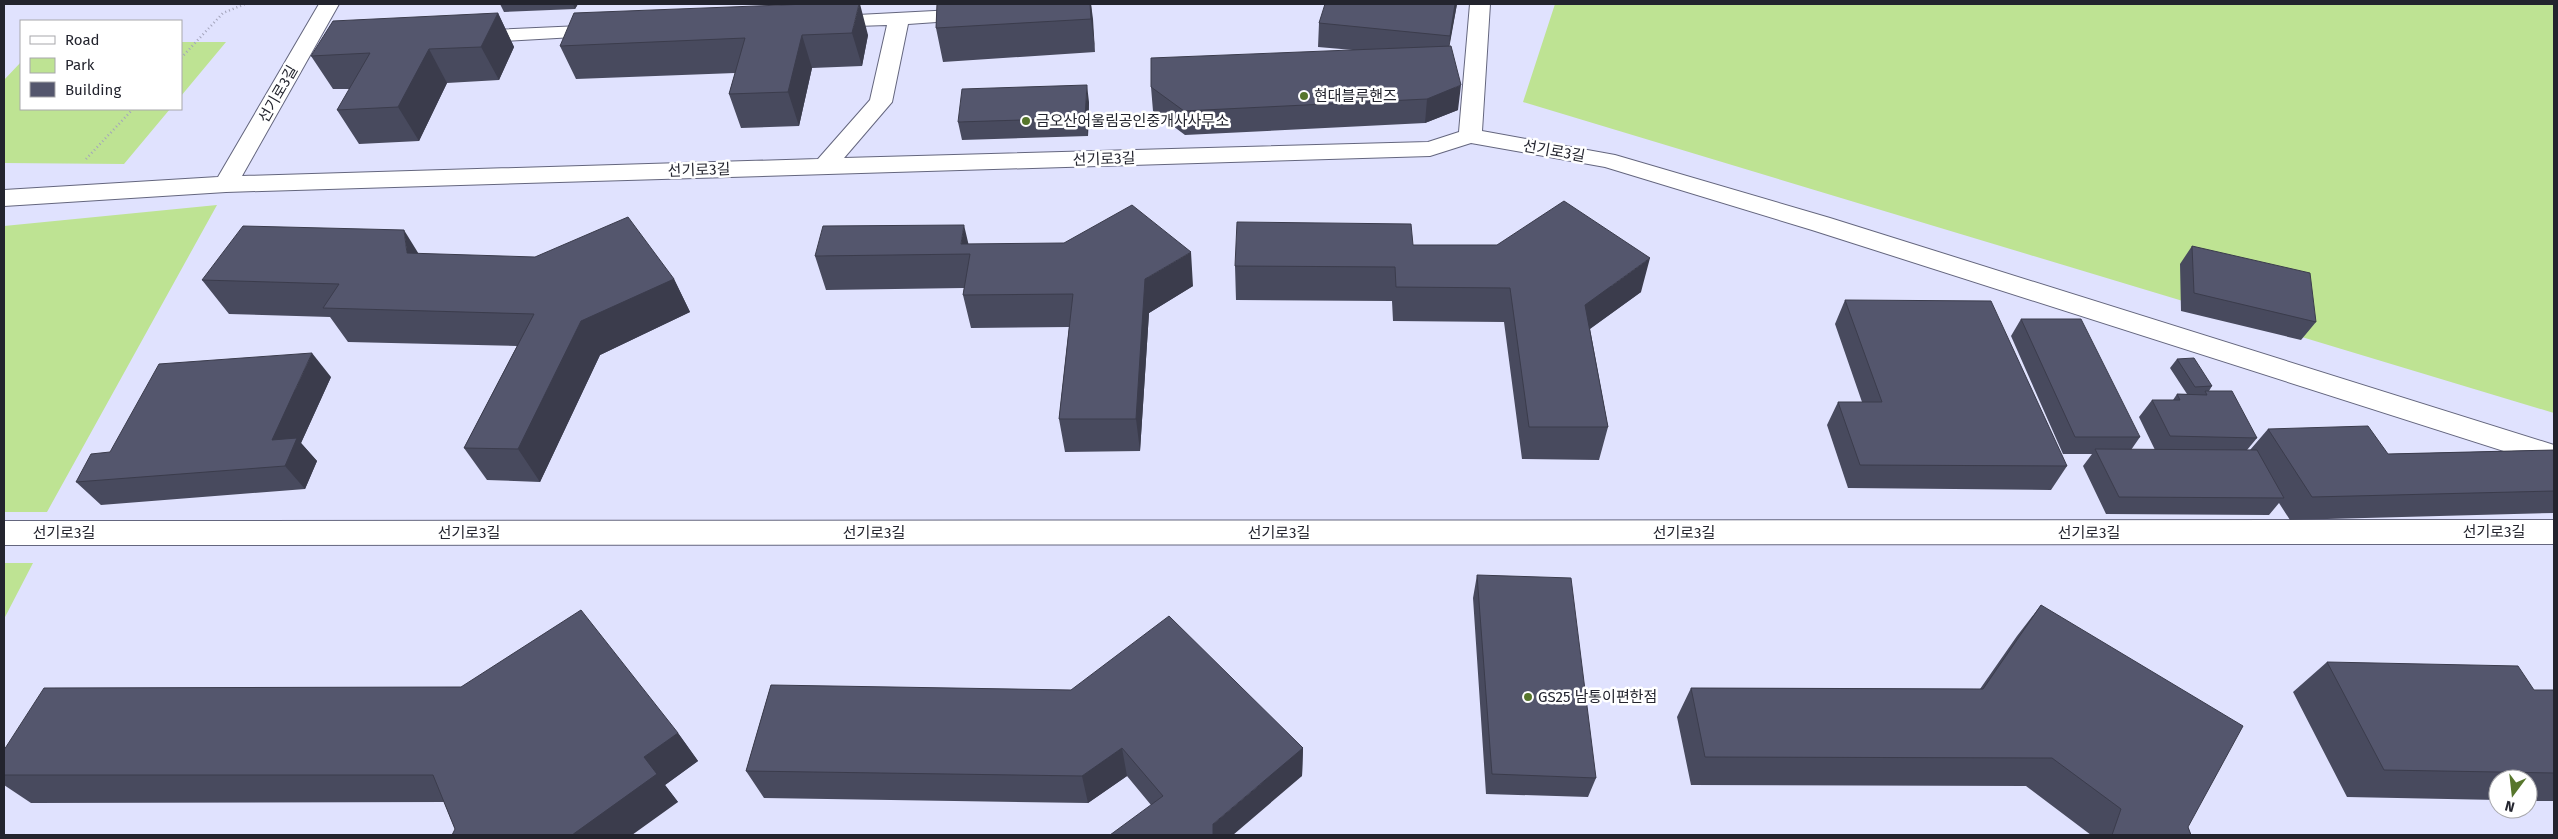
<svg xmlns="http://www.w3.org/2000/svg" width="2558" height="839" font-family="'Fira Sans','Noto Sans KR',sans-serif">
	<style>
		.green { fill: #bee393 }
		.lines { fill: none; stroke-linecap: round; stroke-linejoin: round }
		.street-casing { stroke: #64667e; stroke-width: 2 }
		.path { stroke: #a3a4bb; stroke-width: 2.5; stroke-dasharray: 1 3; stroke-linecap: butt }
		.street { fill: #fff; fill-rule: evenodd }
		.wall { fill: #484a5e }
		.shaded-wall { fill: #3b3c4c }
		.building { fill: #54566d; stroke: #3b3c4c }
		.poi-dot { fill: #57762c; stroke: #fff; stroke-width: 2 }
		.labels { text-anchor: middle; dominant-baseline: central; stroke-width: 5; stroke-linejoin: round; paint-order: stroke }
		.street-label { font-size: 15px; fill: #23242e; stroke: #fff }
		.poi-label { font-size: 15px; fill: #23242e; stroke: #fff; text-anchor: start }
	</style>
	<rect width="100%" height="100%" fill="#e0e2fe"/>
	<!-- green -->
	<path class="green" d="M1555,4H2554V413L1523,102Z
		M181,42H226L181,96Z
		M21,62V109H170L124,164L4,163V80Z
		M217,205L47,512H4V226Z
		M4,563H33L4,619Z"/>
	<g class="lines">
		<!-- street casing -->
		<g class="street-casing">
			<path id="street" d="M319,4H339L242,176L818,159L870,100L887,25L826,27L819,25L816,21L819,17L973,9L980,11L983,15L980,19L908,24L892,102L844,158L1428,142L1459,132L1470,4H1490L1482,131L1615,155L1830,218L2554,445V467L1812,230L1605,167L1471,143L1430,156L226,192L4,206V190L218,177Z
				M603,25L610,27L614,31L610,35L471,43L464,41L460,37L464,33L471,31Z
				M2554,520V544L4,545V521Z"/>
		</g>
		<!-- path -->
		<path class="path" d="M181,58L223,13L245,4
			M86,159L133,109"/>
		<!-- street -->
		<use href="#street" class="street"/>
	</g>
	<!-- wall -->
	<path class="wall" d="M500,4H578L575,9L504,12Z
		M808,4L868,35L862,66L812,68L799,126L741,128L729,94L735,73L576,79L560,46Z
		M937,4H1091L1095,52L943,62L936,28Z
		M1457,4L1449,46L1458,110L1425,123L1185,135L1153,111L1151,87L1353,50L1318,47L1319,23Z
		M498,13L514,47L499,80L447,83L419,141L359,144L337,110L350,89H333L311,56Z
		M1089,102L1088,136L962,140L958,122Z
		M969,244L1193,286L1149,313L1140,451L1065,452L1059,419L1069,327L971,328L963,295L964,288L826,290L815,256Z
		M1413,245L1641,292L1590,329L1608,427L1599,460L1522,459L1504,322L1393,321L1392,301L1236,300L1235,266Z
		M2192,246L2316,322L2301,340L2181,311L2180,264Z
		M419,254L674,279L690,312L600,355L540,482L487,480L464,448L517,346L348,342L330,317L229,314L202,280Z
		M1845,300L2067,466L2051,490L1848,488L1827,425L1838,402H1862L1835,324Z
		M2021,319L2140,437L2131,450H2155L2139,417L2152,400H2173L2177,394H2187L2170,368L2177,359L2212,386L2209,391L2257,438L2247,450H2250L2268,429L2388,454L2554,450V513L2290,520L2279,503L2269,515L2106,514L2083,466L2092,454H2063L2011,336Z
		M331,377L301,443L317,461L305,489L101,505L76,482L110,452Z
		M1477,575L1596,778L1588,797L1486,794L1473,598Z
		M2041,605L2188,827L2191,835H2091L2026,786L1691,785L1677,717L1691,688L1980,689L2017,636Z
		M2327,662L2534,690H2554V801H2528V779H2498V800L2347,797L2293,692Z
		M771,685L1303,748L1302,776L1151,805L1127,776L1088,803L764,798L746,771Z
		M678,733L698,761L665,785L678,802L455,829L444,802L31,803L4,785V750Z"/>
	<!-- shaded-wall -->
	<path class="shaded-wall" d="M573,4H578L575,9Z
		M859,4H860L868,35L862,66L852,33Z
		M1090,4H1091L1093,19L1095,52L1091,19Z
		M1455,4H1457L1447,60L1450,36Z
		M498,13L514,47L499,80L481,47Z
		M802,35L812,68L799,126L788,92Z
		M429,49L447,83L419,141L398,107Z
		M1087,85L1089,102L1088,136L1085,118Z
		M1461,85L1458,110L1425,123L1427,99Z
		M964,225L972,259L970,254L961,244Z
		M404,230L425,264L407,253Z
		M1191,252L1193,286L1149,313L1140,451L1136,419L1145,279Z
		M1650,258L1641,292L1577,338L1585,305Z
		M674,279L690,312L600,355L540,482L518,449L581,321Z
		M312,353L331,377L301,443L317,461L305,489L285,466L272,440Z
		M678,733L698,761L665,785L678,802L632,835H572L644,757Z
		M1122,748L1127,776L1088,803L1082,776Z
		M1303,748L1302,776L1233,835H1213V824Z"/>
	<!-- building -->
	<path class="building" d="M808,4H859L852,33L802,35L788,92L729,94L745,38L560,46L574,13Z
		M937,4H1090L1091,19L936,28Z
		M1325,4H1455L1450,36L1319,23Z
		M498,13L481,47L429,49L398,107L337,110L370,53L311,56L333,21Z
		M1451,46L1461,85L1427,99L1184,111L1151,87V58Z
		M1087,85L1085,118L958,122L962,89Z
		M1564,201L1650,258L1585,305L1608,427H1529L1510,288L1396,287L1395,267L1235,266L1237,222L1411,224L1413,245H1497Z
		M1132,205L1191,252L1145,279L1136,419H1059L1073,294L963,295L970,254L815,256L823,226L964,225L961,244L1064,243Z
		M628,217L674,279L581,321L518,449L464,448L534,314L323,308L339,284L202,280L243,226L404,230L407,253L535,257Z
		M2192,246L2310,273L2316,322L2194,293Z
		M1845,300L1991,301L2067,466L1860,465L1838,402H1882Z
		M2021,319H2081L2140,437H2075Z
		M312,353L272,440L297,438L285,466L76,482L91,454L110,452L159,364Z
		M2194,358L2212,386L2195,387L2177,359Z
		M2205,391H2232L2257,438L2170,436L2152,400H2180L2177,394L2207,395Z
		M2368,426L2388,454L2554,450V491L2312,497L2268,429Z
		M2095,449L2257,450L2284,498L2119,497Z
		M1477,575L1571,578L1596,778L1492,774Z
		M2041,605L2243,726L2188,827L2191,835H2112L2121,809L2052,758L1705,757L1691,688L1983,689Z
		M581,610L678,733L644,757L657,774L572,835H452L455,829L433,775H4V750L44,688L461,687Z
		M1169,616L1303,748L1213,824V835H1110L1163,796L1122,748L1082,776L746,771L771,685L1071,690Z
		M2327,662L2518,666L2534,690H2554V773L2384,770Z"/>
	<!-- markers -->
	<g class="poi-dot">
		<circle cx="1304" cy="96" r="5"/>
		<circle cx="1026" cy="121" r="5"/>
		<circle cx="1528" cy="697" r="5"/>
	</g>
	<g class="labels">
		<!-- street labels -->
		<g class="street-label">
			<text transform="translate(278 94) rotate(-60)">선기로3길</text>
			<text transform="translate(1554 151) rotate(10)">선기로3길</text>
			<text transform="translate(1104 159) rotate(-2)">선기로3길</text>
			<text transform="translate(699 170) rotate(-2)">선기로3길</text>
			<text x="2494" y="532">선기로3길</text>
			<text x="64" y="533">선기로3길</text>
			<text x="469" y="533">선기로3길</text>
			<text x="874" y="533">선기로3길</text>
			<text x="1279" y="533">선기로3길</text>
			<text x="1684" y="533">선기로3길</text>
			<text x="2089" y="533">선기로3길</text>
		</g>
		<!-- poi labels -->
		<g class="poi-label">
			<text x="1314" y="96">현대블루핸즈</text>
			<text x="1036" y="121">금오산어울림공인중개사사무소</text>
			<text x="1538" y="697">GS25 남통이편한점</text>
		</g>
	</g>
	<!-- border -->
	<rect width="2558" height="839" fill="none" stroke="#23242e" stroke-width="10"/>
	<!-- legend -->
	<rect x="20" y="20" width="162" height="90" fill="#ffffff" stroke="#a7a7ab"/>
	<rect x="30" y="36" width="25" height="8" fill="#ffffff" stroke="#a7a7ab"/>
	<text x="65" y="45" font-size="15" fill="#23242e">Road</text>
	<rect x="30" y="58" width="25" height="15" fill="#bee393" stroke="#a7a7ab"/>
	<text x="65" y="70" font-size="15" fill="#23242e">Park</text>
	<rect x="30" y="82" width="25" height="15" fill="#54566d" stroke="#a7a7ab"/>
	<text x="65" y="95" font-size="15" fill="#23242e">Building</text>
	<!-- north arrow -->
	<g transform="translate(2513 794) rotate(195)"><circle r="24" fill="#ffffff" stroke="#a7a7ab"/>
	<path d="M0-4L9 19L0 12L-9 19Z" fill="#57762c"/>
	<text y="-8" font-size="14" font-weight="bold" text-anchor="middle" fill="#23242e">N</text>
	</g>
</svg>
